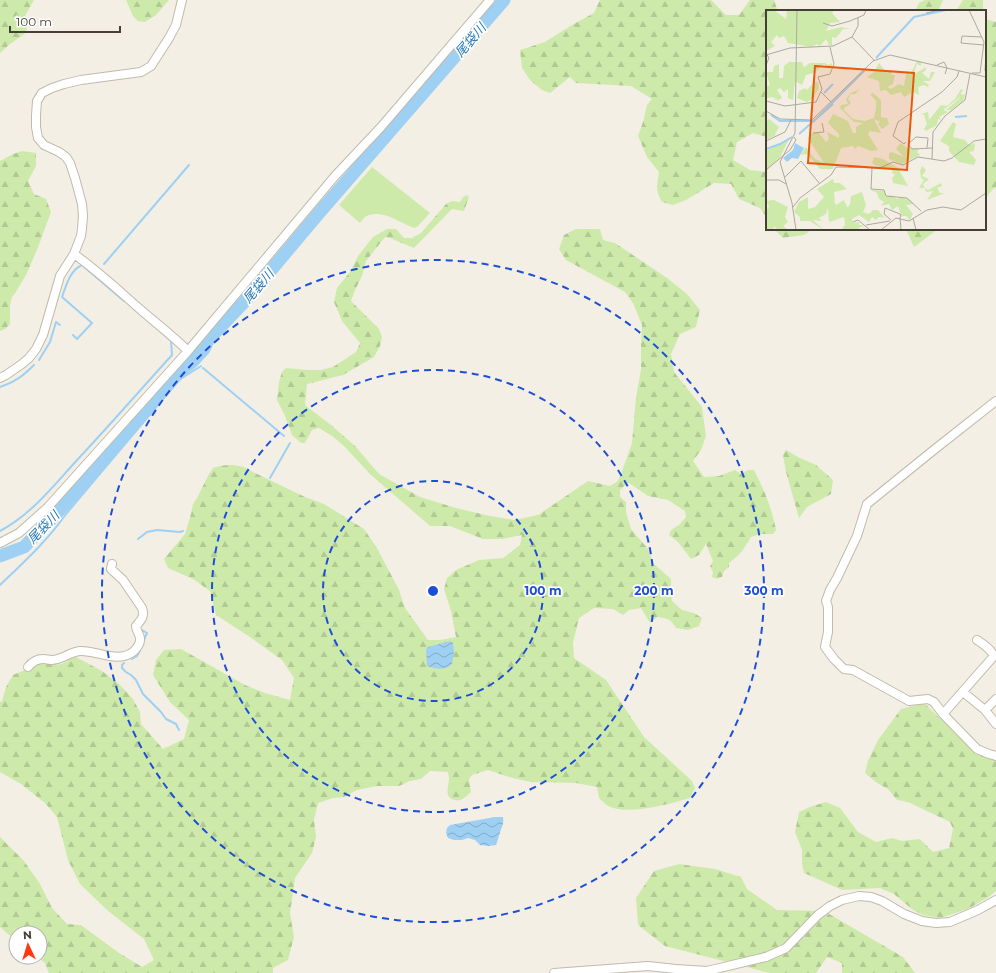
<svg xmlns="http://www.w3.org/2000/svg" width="996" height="973" font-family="Montserrat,'Noto Sans JP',sans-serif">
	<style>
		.grass { fill: #cdeaab }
		.forest { fill: url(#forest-firs) }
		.water { fill: url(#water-waves) }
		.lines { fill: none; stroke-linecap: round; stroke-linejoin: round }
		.stream { stroke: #9ed0f4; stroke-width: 2 }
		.river { stroke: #9ed0f4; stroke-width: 13 }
		.minor-casing { stroke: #c2baaa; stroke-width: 10 }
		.minor { stroke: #fff; stroke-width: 8 }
		.ring { fill: none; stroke: #1d4ed8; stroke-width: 2; stroke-dasharray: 7 5 }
		.labels { text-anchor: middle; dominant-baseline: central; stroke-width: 3.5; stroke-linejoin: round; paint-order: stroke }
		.water-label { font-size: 13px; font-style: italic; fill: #2879b8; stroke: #fff }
		.inset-river { fill: none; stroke: #9ed0f4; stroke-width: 2 }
		.inset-road { fill: none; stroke: #aea99e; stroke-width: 1 }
		.view { fill: #e8590c; fill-opacity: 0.15; stroke: #e8590c; stroke-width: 2 }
		.inset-edge { fill: none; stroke: #463f34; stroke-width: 2 }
		.centre { fill: #1d4ed8; stroke: #fff; stroke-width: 2 }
		.ring-label { font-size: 12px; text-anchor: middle; font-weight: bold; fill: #1d4ed8; stroke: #fff; stroke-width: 3.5; stroke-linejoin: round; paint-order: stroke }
	</style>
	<defs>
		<pattern id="forest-firs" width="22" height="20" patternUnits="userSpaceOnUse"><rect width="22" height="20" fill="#cdeaab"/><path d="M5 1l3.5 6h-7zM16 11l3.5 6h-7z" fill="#b1ca94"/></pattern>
		<pattern id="water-waves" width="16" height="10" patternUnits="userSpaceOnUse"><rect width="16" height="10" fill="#9ed0f4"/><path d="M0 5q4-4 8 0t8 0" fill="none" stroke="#83aac6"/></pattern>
	</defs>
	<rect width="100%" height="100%" fill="#f3efe5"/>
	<!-- grass -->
	<path class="grass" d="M372,167L430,213L417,227L414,228C401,223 384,210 369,215C365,216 362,220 360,223L339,205Z"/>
	<!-- forest -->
	<path class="forest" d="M0,0H34L25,16C30,33 26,33 13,42C8,45 4,50 0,53Z
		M126,0H169L156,15L145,22L138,21L133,16Z
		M600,0H711L726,15H739L750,0H774L777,9L776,11H767V137L753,133L737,142L733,160L750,170L767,172V218L760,208L739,199L731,184L714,183L686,200L673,205L662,202C655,189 657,186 659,172L647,157L638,136L643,122L647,105L652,99L631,86L576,83L570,77L550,93L542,90L530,80L522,68L520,50L545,42L572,25L594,13Z
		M925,0H943L938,11H915L919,3Z
		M963,0H983V11H956Z
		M985,19L996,22V188L993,189L985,199Z
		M22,151L36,153V166L28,181L34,194L46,199L51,212L37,250L26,275L17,290L12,297L10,305V324L5,329L0,331V161L13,154Z
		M467,195L469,197L464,211L452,209L414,248L390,238L385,237L366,261L362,276L355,290L351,301L379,329L382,337L380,346L374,357L343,375L307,384L305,405L331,425L355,446L379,474L420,497L456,508L490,516L515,520L538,515L588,481L610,486L617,482L621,474L632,443L636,397L641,370V347L642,325L633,303L625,292L566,260L559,249L564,235L576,229H600L603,240L615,243L667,278L687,294L700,310L696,327L680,334L671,354L674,372L702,407L706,436L701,450L693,461L704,477L719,476L735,470L741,474L748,470H754C764,489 772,509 776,530L773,534H760L751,537C744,549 740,555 729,563V567L724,571L722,577L717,579L712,577L713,572L710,566L713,561L706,544L699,555L691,559L678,542L669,535L671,530L679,525L686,517L685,511L668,500L648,496L629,483L625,485L620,490V497L626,502V512L631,529L648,549L654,564L671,579V592L672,601L682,610L694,613L702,618L699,626L688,630L676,628C671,619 667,618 657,617L650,623L641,608L629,610L623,615L613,609L594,608L579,618L573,643L574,658L606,680L644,737L692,781L695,788L690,798C668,804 629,816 608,806C605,804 601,800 599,798L597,787L576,783L531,782L509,777L488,770L472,775L469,779L471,792C467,796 461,802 455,800C443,798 449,786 449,778C449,777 448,773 448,772L430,771L421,779L410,781L399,786H377L357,790L344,797L333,798L318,803L314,820L316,837L312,853L295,878L290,913L294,937L288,960L273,968V973H49L45,963L37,957H40V933H16V941L0,927V837L24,861L40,884L52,908L67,924L81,925L119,953L142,967L154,960L144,939L107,910L80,884L68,860L57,817L45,803L21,784L0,772V702L2,701L6,687L13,675L44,662C58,668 63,664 74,656L102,671L119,684L133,699L140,712L141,724L163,749L184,739L189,720L170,702L153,675L156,660L164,650L181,649L245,685L265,693L290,700L294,678L282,660L250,637L216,615L210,591L193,579L168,568L164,559L185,534L191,514L193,504L197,498L209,474L213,468C227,463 242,464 253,472L305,497L324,504L364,529L377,548L399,590L405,608L428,640H440L456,637L451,611L444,589L447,578L456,570L479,560L503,558L520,545L522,535L502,539H483L473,535L450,526H430L370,474L343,445L332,436L319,428L312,430L305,443H301L292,435L285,416L277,400L279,382L282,372L286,368L308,370H321L333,367L356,352L360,343L342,321L334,302L337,288L350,272L358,256L373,237L387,229H396L404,238H412L421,233L446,204L452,201L460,202L463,197Z
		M774,229H812L804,235L783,238Z
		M906,229H938L914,247Z
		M786,450L798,457L816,465L833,480L831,494L807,507L799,518L786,472L783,455Z
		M924,703L976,753L996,758V891L990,896L968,909L940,918L923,915L913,910L894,894L880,888L842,890L804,873L802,863V850L795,832L799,812L810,807L826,802L840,808L858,832L876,842L892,838L902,841L920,839L933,852L949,848L953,829L950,822L908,802L897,800L888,789L877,783L865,773L868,761L878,740L901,709Z
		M679,864L715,869L741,877L747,889L777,910L824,911L903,957L915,973H842V963L827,957L816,973H770L665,946L638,925L636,898L654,871Z"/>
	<!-- water -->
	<path class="water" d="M450,641L453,643L454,652L452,664C443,671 437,669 427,666L426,649L428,647Z
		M495,817H503C504,826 502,825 500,833C498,837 498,841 496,845L488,846L480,845L475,840L468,838L462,840H454L448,838L446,833L447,828L450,825Z"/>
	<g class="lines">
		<!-- stream -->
		<path class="stream" d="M104,264L189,165
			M158,329L171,341
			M73,335L77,339L92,323L62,297C66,286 70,270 82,265L124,301
			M191,358L196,362
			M39,360L50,342L56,322L60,325
			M203,368L284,436
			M0,387C15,382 23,376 34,365
			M270,478L290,443
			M0,531C32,514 54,485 78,459C110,425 141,389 172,355L171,341
			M138,539L147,532L157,530L180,532L183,531
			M0,585C23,563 48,540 66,514L179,380L201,366
			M140,627V629L147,633L143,642
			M132,659L137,656L140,650
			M124,663L122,665V668L126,672L131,675L136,680L143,694L161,712L166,719L176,724L179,730"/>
		<!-- river -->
		<path class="river" d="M0,556L24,547L56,514L180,371L192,362L204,349L208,340L245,301L319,213L504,0"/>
		<!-- minor casing -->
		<g class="minor-casing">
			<path id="minor" d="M74,254C98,271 119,291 141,310C157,324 173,336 188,351
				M0,378L6,375L22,364L29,358L36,349L43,335L60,276L74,254L81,236L82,228L83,216L82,204L75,178L70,163L66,157L59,152L44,145L38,138L36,127V115L37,101L42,93L52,88L64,84L81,80L141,72L151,66L169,38L176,25L182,0
				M0,543L19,533L48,507L188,351L335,176L381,127L490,0
				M977,640C983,644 991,649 994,656L943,714L934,702L928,699L909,701L853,670L844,669L834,659L825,647L828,632V607L826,601L830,590L837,578L857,536L867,504L935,449L996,401
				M28,667C32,662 36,659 43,659C46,659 49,660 52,660C62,660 71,651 81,651C99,651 119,664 134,651C137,648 140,644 140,640C141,635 136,632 136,626C141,620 145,617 142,608L123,580L111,569L112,564
				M963,692L985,710L996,724
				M985,710L996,699
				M943,714L977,749L989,754L996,756
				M554,973L648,966L676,969L707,971L766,957L786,948L818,915L830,906L842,900L859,896L871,897L882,901L904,914L922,921L936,923L950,922L978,910L996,900"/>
		</g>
		<!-- minor -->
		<use href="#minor" class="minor"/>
	</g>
	<!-- distance rings -->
	<g class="ring">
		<circle cx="433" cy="591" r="110"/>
		<circle cx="433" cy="591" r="221"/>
		<circle cx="433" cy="591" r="331"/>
	</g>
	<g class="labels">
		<!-- water labels -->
		<g class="water-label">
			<text transform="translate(470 40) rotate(-49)">尾袋川</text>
			<text transform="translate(258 286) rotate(-49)">尾袋川</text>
			<text transform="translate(43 527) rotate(-46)">尾袋川</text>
		</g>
	</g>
	<!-- overview -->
	<g transform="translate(766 10)">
		<rect width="220" height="220" fill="#f3efe5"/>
		<path d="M0,0H8L20,9L21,0H68L66,3L74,12L64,13L60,21L75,17L84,19H77L70,28L66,27V35H63L60,29L54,36L51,34L45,37L22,33L18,26L13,28L11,25L5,32L9,36L0,41ZM151,51L155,52V56L151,54L147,65L160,57V60L156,63L163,69L165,62H169L164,71H157L163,75L162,77L158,75L152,77L153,85L147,82L138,87L135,82L125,85L120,80L114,81L113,71L101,67L108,62L113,53L121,63L125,61L126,65H129L127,74L121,77L125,79L133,74L138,76L140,64L142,62L144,65ZM23,52H36L38,57L44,53H59L62,55L66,53V57L63,59L58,54L48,63L40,65L36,75L29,71L27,90L22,88V79L18,82L14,78L11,80L16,88L11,91L10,87L9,90L7,87L0,88V77L4,75L0,62H7L8,56L13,54V68H17L18,56ZM48,72H52L53,78L47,89L41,92L31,88L33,81L39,78L41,80ZM94,79L89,84H85L82,89L85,93L77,99L87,109L99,111L108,108L110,98V91L104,84L107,83L115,90V107L121,108L123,114L116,119L112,114L114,112L108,109L115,123L104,121L102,124L112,140L105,141L92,136L89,139L87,136L75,138L67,159H54L41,144L35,145L36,148L35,144L40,137L49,149L58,153L42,128L46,123L52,122L60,132L63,129L61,122L73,128V124L62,113L67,104L82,111L87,123H90V117L97,113L88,112L74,98L75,95L82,94L80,89L85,83ZM195,79L197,80L192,89L177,100L182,102L173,107L175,110L172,109L171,115L160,121L158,119L161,114L158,105L155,104L162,102L163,110L175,95L181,96L189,89ZM3,109L13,117L9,124L10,125L0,130V112ZM187,112L190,114L187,127L199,130L203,135L209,133L208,141L203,142L210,150L208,155L193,152L183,141V136L174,131ZM23,129L14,147L0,161V141ZM134,133L141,138L153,139L151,142L154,145L136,154L123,149V143L126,142L138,147L130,139ZM108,147L117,149L132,158L142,176L127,173L126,168L129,165L126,163V158L122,160L109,155L106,153ZM156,156L160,160L156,166L163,169L157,174L158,177L162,180L175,173L176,176L171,178L174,183H179L161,190L167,181L160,182L159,178H153L158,170L155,168L154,161ZM67,169L68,173H74L81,179L68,182L69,192L67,189L70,195L78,190L81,197L84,195L85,186L96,182L100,195L97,202L103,204L107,200H112L119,208L113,207L110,210L106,207L103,212L93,205L86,209L87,213L93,212V215H96L101,220L96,216L91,220H75L79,215L78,207L63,212L62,198L60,204L53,208L56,211L47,210L58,220L44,211H34V207L28,202L33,192L42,187V199L49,197L58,187L51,179ZM104,180L119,181V187L125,185L131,189L135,187L144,190L148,194L140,195L147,204L144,210L140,206H135L132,196L126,200L123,194L115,196L118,192L113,189L111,183ZM8,190L22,197L19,207L22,212L17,216L22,220H11L8,216L7,220H0V202L3,196L0,191Z" fill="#cdeaab"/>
		<path d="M194,84L199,85L197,91L185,100H180L193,89Z" fill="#cdeaab"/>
		<path d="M29,133L38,138L32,149L26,148L21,152L17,148L27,140Z" fill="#9ed0f4"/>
		<path class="inset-river" d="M110,48L148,7L180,0M58,83L67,74M5,105L14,111H48L99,60M189,107L201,106M33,124L67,94M0,139L14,134L26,127"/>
		<path class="inset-road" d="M203,0L218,32L214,63H206M160,3L174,0M57,13L66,16L84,11L98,5L100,0M86,27L108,50M216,27L196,26L195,33L217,35M0,43L3,48L0,55M0,45L24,38L67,36L86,27L92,16V8M171,55L178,52L181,58L179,64M219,61L220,42M55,82L65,92M0,91L19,96L50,92L56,79L52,67L64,64L68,54L64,37M0,101L14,109L46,110L107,51L124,45L220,67M47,123L58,122L56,113M0,131L19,122L25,110M140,132L138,134L127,126L132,112L176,82L191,67L193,61M142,134L150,127L162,128L161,138M142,134L146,139L167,138M166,149L167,122L179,106L199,90L204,64M106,158L105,179L118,180L120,186L141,188L155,201M0,160L24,140L30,130L28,127M18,168L35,151L54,174M0,170H13L20,174M27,197L34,188L65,165L70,157L114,158L127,152L137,155L152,147L178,151L186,148L208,131L220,129M134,207L135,220M147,208L150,220M125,210L118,204L119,198L134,204L135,207M87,212L92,210L104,220M100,215L124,211M30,220L26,193L14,152L29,123L31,0M115,220L130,208L143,211L161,200L177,197L195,200L220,183"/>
		<path class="view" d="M49,56L148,63L141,160L42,153Z"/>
		<rect width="220" height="220" class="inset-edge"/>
	</g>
	<circle cx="433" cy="591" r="6" class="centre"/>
	<g class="ring-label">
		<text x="543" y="595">100 m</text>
		<text x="654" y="595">200 m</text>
		<text x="764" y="595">300 m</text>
	</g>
	<!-- north arrow -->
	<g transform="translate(28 945) rotate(356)"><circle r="19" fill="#ffffff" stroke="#b5b2ae"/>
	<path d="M0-3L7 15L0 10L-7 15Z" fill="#ff3811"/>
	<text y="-6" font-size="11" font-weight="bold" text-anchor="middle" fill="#463f34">N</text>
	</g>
	<!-- scale -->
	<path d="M10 26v6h110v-6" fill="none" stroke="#463f34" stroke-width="2"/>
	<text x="16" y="26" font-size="12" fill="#463f34" stroke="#ffffff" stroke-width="3" paint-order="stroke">100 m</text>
</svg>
